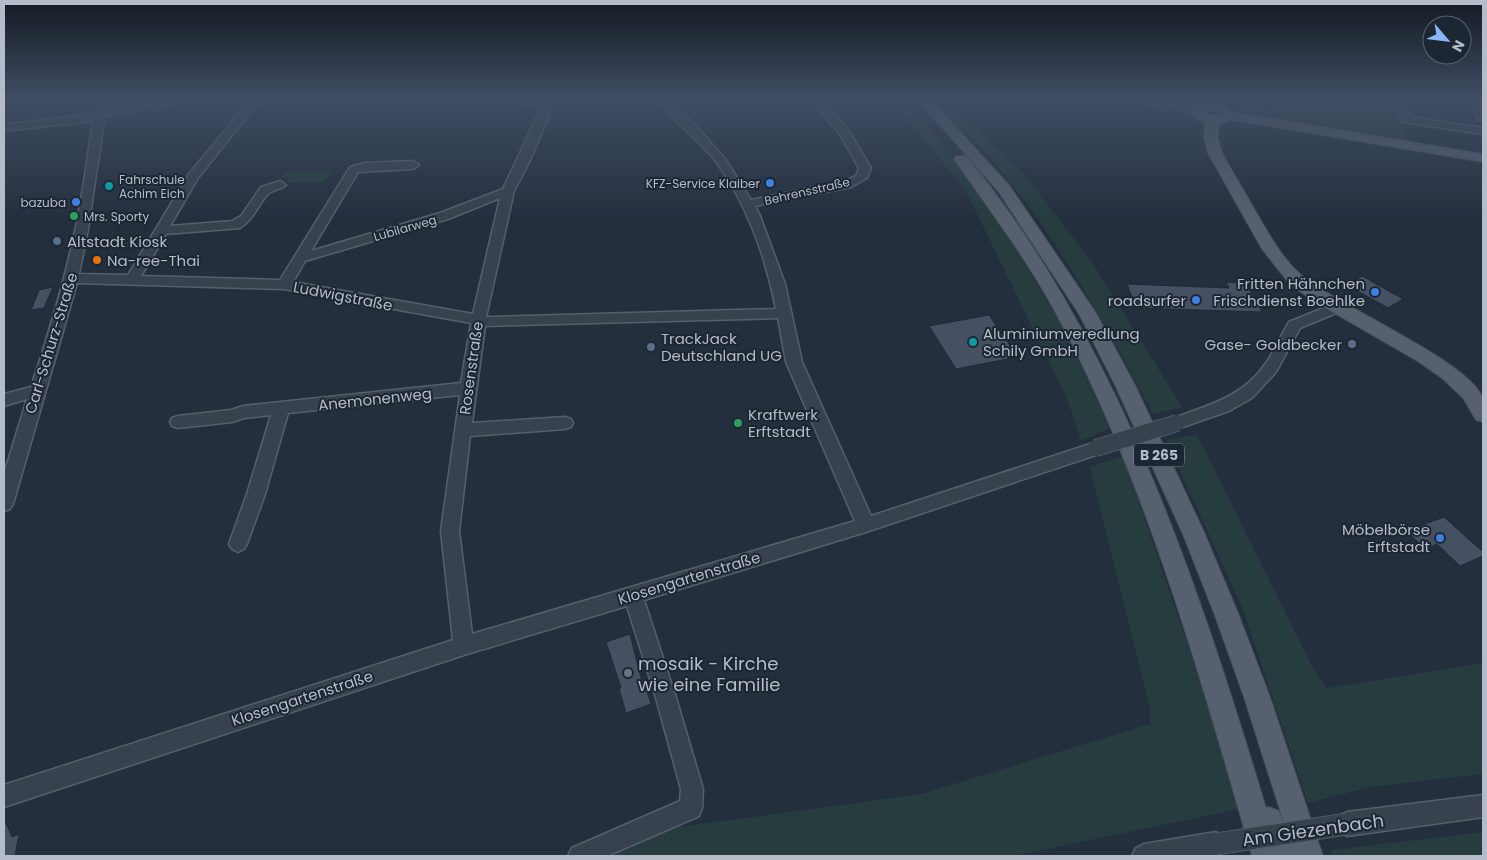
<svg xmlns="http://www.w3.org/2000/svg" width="1487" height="860" font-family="Poppins,sans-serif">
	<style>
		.green { fill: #263c3f }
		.building { fill: #455162; stroke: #1f2835 }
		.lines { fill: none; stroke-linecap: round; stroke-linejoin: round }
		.minor-casing { stroke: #565f6c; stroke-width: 3 }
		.major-casing { stroke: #414a57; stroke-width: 2 }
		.minor { fill: #38414e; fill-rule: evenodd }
		.major { fill: #56606e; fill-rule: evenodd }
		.minor-bridge-far1-casing { stroke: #565f6c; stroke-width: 18; stroke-linecap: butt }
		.minor-bridge-casing { stroke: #565f6c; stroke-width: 23; stroke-linecap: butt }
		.minor-bridge-far1 { stroke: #38414e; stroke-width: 16 }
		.minor-bridge { stroke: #38414e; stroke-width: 21 }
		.shop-dot { fill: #3f7fe0; stroke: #1d2633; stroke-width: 2 }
		.culture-dot { fill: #0f9aa8; stroke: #1d2633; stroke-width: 2 }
		.leisure-dot { fill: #2e9e5b; stroke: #1d2633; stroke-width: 2 }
		.service-dot { fill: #5c6f8a; stroke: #1d2633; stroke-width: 2 }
		.food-dot { fill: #e8710a; stroke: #1d2633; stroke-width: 2 }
		.worship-dot { fill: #6b7280; stroke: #1d2633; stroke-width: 2 }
		.labels { text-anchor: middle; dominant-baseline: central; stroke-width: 4; stroke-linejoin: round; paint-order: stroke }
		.far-poi-label { font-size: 12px; fill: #b4bcc9; stroke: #1d2633; text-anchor: start }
		.far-street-label { font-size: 12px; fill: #b4bcc9; stroke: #1d2633 }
		.shield { fill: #1d2633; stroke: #878f9c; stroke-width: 1 }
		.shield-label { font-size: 14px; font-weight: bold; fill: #b4bcc9 }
		.poi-label { font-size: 15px; fill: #b4bcc9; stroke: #1d2633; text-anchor: start }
		.street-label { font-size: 15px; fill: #b4bcc9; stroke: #1d2633 }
		.near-poi-label { font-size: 18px; fill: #b4bcc9; stroke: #1d2633; text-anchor: start }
		.near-street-label { font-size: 18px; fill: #b4bcc9; stroke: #1d2633 }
	</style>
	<rect width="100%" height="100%" fill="#242f3e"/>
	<!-- green -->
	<path class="green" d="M892,99H902L950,154L1002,226L1066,332L1110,428L1081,441L1068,401L967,193Z
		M933,99H944L1026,176L1092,262L1182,407L1153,414C1093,301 1029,186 933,99Z
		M1224,99H1391L1408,141L1241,112Z
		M284,172H332L324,182H287L290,178H281Z
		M1197,435L1314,670L1327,688L1483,663V774L1370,787L1308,803L1242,607L1166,440Z
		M1123,456L1204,692L1239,809L1014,856H614L672,828L922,794L1150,724V709L1090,467Z
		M1483,832V856H1333L1331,850Z"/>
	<!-- building -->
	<path class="building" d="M1362,276L1403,299L1388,308L1347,285Z
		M1226,282L1246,283L1262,312L1136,308L1127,284L1229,288Z
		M53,287L44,308L31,310L39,290Z
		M989,315L1018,357L956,369L929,326Z
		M1444,517L1483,552V556L1460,566L1437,544L1426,549L1406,531Z
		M630,634L642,682L644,681L651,704L626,713L619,689L621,688L606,642Z
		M4,818L12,837L19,834L15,856H4Z"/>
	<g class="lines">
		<!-- minor casing -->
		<g class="minor-casing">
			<path id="minor" d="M167,99H191L186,102L101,117L104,120L88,229L79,274L128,275L189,174L251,99H261L198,178L170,226L232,221L241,216L261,187L280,181L286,185C281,190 273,189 268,194C257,206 255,218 240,228L166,234L141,276L280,280L350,167L365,163L413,161L419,165L413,169L358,172L311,251L440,213L503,189L543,104L489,102L484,99H554L555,101L532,156L514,191L486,317H489L776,309C766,258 747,205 717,163C699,139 674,122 656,99H667L697,127L726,160L751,200L844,181L856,176L859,168L841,136L812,99H822L850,133L871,168L867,178L851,187L755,206L760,216L785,284L802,362L871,516L1096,442L1102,443L1104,448L1102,453L866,532L644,600L676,698L703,789L702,808L699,816L607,856H568L572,848L680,801L681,789L656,698L627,606L464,655L4,807V785L453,640L441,531L460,395L288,413L265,494L247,544L244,549L238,552L232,549L229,544L247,494L271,415L244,418L232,422L178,428L172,426L170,422L172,418L178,416L231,410L243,406L461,383L471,323L284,289L77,283L13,504L10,509L4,511V474L27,399L4,406V394L31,387C48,336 64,284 75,231C83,195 87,158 93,121L4,131V125L90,114L101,110ZM500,198L473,314L293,282L305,261L448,219ZM778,318L786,362L855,521L472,634L459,531L470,436L565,429L571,427L573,423L571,419L565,417L472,423L485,326Z
				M1132,99H1154L1196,107L1201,110L1196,113L1137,102Z
				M1393,99H1403L1410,117L1483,128V134L1402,122Z
				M1468,99H1478L1483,108V121L1479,120Z
				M1336,303L1341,305L1343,308L1341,311L1300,328L1276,372L1252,398L1229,411L1177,429L1171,427L1169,423L1171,419C1209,405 1243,397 1266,363C1275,350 1281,335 1289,322Z
				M1483,795V817L1347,836L1339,832L1335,824L1339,816L1347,812Z
				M1216,832L1224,836L1228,844L1224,852L1216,856H1132L1136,848L1144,844Z"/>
		</g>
		<!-- major casing -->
		<g class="major-casing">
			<path id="major" d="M917,99H930L1009,185L1096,313L1135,385L1204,532L1238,613L1270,697L1323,856H1252C1199,673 1144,473 1052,306C1023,254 988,208 954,159L956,156H966C1118,340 1198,583 1266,808L1269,807L1279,811L1285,826L1244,697L1214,613L1182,532L1115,385L1079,314L998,191Z
				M1201,102L1224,104L1232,112L1483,154V162L1232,120L1219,124L1218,138L1222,153C1233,173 1245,192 1256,212C1269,234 1281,257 1300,274C1335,305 1472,362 1483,399C1485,406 1483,416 1483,422L1476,420L1463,398L1443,379L1419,362L1310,299L1288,282L1262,249L1208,153L1204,138L1205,122L1197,119L1189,110L1196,103ZM1204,110L1215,111L1221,115H1210Z"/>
		</g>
		<!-- minor -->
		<use href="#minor" class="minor"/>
		<!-- major -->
		<use href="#major" class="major"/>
		<!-- minor-bridge-far1 casing -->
		<g class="minor-bridge-far1-casing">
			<path id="minor-bridge-far1" d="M1096,448L1177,423"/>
		</g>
		<!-- minor-bridge casing -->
		<g class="minor-bridge-casing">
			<path id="minor-bridge" d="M1216,844L1347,824"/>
		</g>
		<!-- minor-bridge-far1 -->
		<use href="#minor-bridge-far1" class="minor-bridge-far1"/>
		<!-- minor-bridge -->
		<use href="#minor-bridge" class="minor-bridge"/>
	</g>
	<!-- sky -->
	<linearGradient id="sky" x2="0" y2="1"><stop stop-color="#141a22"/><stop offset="0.45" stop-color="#3f4d63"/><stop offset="1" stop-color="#3f4d63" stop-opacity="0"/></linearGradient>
	<rect width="1487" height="219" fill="url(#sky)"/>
	<!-- markers -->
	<g class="shop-dot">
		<circle cx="770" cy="183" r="5"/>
		<circle cx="76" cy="202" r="5"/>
		<circle cx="1375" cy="292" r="5"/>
		<circle cx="1196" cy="300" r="5"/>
		<circle cx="1440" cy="538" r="5"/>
	</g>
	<g class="culture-dot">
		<circle cx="109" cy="186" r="5"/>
		<circle cx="973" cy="342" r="5"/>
	</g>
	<g class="leisure-dot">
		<circle cx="74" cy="216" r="5"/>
		<circle cx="738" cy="423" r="5"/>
	</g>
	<g class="service-dot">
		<circle cx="57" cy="241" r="5"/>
		<circle cx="1352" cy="344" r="5"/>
		<circle cx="651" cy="347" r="5"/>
	</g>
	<circle class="food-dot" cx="97" cy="260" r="5"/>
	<circle class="worship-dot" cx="628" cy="673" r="5"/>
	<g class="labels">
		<!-- far-poi labels -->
		<g class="far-poi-label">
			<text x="119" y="179">Fahrschule<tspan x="119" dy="14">Achim Eich</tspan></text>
			<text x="760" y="183" text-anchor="end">KFZ-Service Klaiber</text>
			<text x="66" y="202" text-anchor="end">bazuba</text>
			<text x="84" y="216">Mrs. Sporty</text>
		</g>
		<!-- far-street labels -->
		<g class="far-street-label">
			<text transform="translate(807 191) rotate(-13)">Behrensstraße</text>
			<text transform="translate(405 228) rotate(-16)">Lubilarweg</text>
		</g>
		<!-- shield labels -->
		<rect class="shield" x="1134" y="443.5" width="50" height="23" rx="4"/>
		<g class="shield-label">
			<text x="1159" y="455">B 265</text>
		</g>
		<!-- poi labels -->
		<g class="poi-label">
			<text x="67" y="241">Altstadt Kiosk</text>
			<text x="107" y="260">Na-ree-Thai</text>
			<text x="1365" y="283" text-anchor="end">Fritten Hähnchen<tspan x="1365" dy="17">Frischdienst Boehlke</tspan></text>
			<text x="1186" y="300" text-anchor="end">roadsurfer</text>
			<text x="983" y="333">Aluminiumveredlung<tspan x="983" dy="17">Schily GmbH</tspan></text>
			<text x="661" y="338">TrackJack<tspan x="661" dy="17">Deutschland UG</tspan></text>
			<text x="1342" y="344" text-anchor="end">Gase- Goldbecker</text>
			<text x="748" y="414">Kraftwerk<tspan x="748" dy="17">Erftstadt</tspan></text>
			<text x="1430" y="529" text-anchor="end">Möbelbörse<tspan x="1430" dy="17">Erftstadt</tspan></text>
		</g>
		<!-- street labels -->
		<g class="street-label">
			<text transform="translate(343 296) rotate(11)">Ludwigstraße</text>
			<text transform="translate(51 343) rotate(-73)">Carl-Schurz-Straße</text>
			<text transform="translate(471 368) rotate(-82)">Rosenstraße</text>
			<text transform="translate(375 399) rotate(-6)">Anemonenweg</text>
			<text transform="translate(689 578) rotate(-17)">Klosengartenstraße</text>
			<text transform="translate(302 698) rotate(-18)">Klosengartenstraße</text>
		</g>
		<!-- near-poi labels -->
		<g class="near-poi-label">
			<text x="638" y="663">mosaik - Kirche<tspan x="638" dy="21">wie eine Familie</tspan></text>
		</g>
		<!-- near-street labels -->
		<g class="near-street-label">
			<text transform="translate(1313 830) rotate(-8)">Am Giezenbach</text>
		</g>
	</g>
	<!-- border -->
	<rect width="1487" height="860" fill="none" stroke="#b4bcc9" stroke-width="10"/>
	<!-- north arrow -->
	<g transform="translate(1447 40) rotate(118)"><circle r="24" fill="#1d2633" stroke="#59626f"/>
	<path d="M0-4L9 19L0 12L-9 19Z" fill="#8ab4f8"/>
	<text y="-8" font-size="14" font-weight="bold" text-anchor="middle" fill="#b4bcc9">N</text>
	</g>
</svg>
